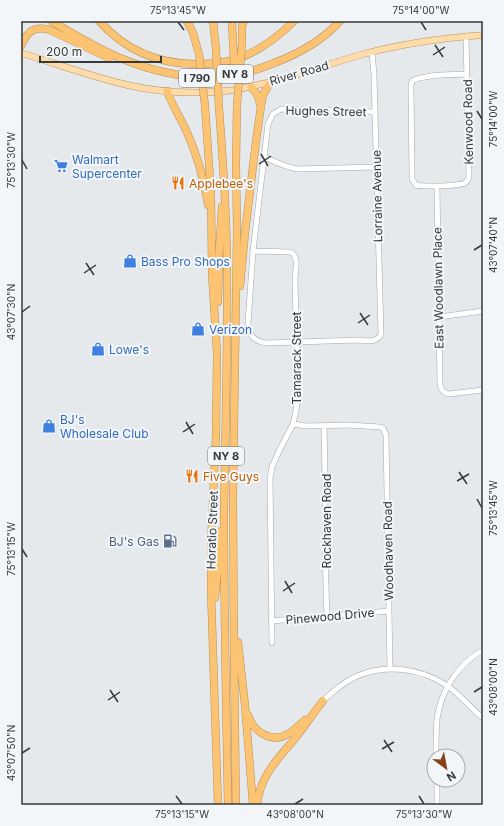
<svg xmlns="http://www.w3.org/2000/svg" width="504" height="826" font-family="Inter,sans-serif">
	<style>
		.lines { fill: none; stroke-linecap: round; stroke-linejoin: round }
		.minor-casing { stroke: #a4a8ab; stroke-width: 6 }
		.major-casing { stroke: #b6925e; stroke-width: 7 }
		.highway-casing { stroke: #b6925e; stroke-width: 8 }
		.minor { stroke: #fff; stroke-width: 5 }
		.major { stroke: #fddbaa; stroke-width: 6 }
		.highway { stroke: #fbc372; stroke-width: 7 }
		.highway-bridge-casing { stroke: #b6925e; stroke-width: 8; stroke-linecap: butt }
		.highway-bridge { stroke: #fbc372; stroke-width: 7 }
		.ticks { fill: none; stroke: #363839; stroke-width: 1.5 }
		.labels { text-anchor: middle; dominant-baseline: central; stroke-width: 4; stroke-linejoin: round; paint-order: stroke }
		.shield { fill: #f2f6f9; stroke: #6e7173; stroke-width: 1 }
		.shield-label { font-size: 11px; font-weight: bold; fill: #363839 }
		.street-label { font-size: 12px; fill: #363839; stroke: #f2f6f9 }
		.shop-label { font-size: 12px; fill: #366cbe; stroke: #f2f6f9; text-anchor: start }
		.food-label { font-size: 12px; fill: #c56008; stroke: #f2f6f9; text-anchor: start }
		.service-label { font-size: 12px; fill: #4e5e75; stroke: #f2f6f9; text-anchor: end }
		.neatline { fill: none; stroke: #363839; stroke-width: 1.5 }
		.ticks-label { font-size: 10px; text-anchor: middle; fill: #363839 }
	</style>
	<rect width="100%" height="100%" fill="#e5e9ec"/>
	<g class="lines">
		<!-- minor casing -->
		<g class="minor-casing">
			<path id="minor" d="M466,36L469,177C468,180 468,181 465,183C459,186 424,187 416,185L412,179L411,86L412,81C423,74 452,75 466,74
				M372,52L374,75L381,334C377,343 367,341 359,340L266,343C254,341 249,336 248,323L253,251L268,124L273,114L281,109L375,112
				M264,157C275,162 285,167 297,169L377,167
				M437,186L440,384C441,390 443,392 449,394L483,390
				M253,251L290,252C300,256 295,271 295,280L298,396L296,411L293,424L279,451L272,467L270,478L272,643
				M439,317L483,311
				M293,424L307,426L348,425L380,427L383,428L386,435L390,669
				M324,426C326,489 324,552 327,615
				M271,621L389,611
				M323,701C333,691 343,683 355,677C385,663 422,668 449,687C461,696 471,708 483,718
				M436,756C436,744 436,731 437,719C441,690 458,664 483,650
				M437,780V805"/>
		</g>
		<!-- major casing -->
		<g class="major-casing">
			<path id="major" d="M21,53C58,64 94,78 132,86C164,93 202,94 235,90C245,88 256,85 267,83C299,75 329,64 360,55C400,44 442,38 483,35"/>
		</g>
		<!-- highway casing -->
		<g class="highway-casing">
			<path id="highway" d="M51,21C74,34 96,48 120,58C135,64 149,69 164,72C175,74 186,77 197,78C223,79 250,73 274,63C298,54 323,40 340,21
				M99,21C126,51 160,65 200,64C214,64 229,62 242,57C262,49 279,36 294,21
				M187,21L193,33L199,54
				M213,21L216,49
				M232,21L233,43
				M242,43V26L244,21
				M21,46C27,32 34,25 50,30L109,58
				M251,87C256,92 259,96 260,104
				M167,91C172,105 180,117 186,130C197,154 204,179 208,205
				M205,106L211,194L212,273L217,353L216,433L211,543V590L218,805
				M219,107C223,161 227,214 227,268C228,350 225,432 224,514C224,611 226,708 228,805
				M240,286L245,233L256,141L261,106L263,95L268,86L273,81
				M218,302L219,254L222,207
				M215,598L221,531
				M238,642L245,705L253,805
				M248,715C253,731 271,744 288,734C294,731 299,725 305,720
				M236,805L234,654L233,497L237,230L236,164L237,105
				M257,805C260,775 279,758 297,736C306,724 314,712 323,701"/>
		</g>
		<!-- minor -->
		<use href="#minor" class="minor"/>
		<!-- major -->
		<use href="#major" class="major"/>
		<!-- highway -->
		<use href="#highway" class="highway"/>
		<!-- highway-bridge casing -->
		<g class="highway-bridge-casing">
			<path id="highway-bridge" d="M233,43L235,79
				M216,49L219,107
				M199,54L205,106
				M237,105L242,43"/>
		</g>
		<!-- highway-bridge -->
		<use href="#highway-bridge" class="highway-bridge"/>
	</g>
	<!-- ticks -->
	<path class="ticks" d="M178,22L184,30M421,22L426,30M435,45L443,57M433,55L445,47M477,111L482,119M261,154L268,166M22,160L27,169M259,164L271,156M474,250L482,245M86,263L94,275M84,273L96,265M22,312L30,306M360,313L368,325M358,323L370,315M186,422L193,434M183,432L195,424M459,472L467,484M457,481L469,474M477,499L482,508M22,549L27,557M285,581L292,593M283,591L295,583M110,690L118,702M474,692L482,687M108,700L120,692M384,740L392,752M382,749L394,742M22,753L30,748M176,796L182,804M419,796L424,804M295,804L303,799"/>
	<!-- icons -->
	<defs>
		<g id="supermarket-bare" transform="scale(1.08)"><path d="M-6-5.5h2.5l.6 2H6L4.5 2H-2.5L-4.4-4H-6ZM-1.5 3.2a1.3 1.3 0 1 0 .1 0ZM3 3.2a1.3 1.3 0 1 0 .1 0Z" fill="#3f7fe0" stroke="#f2f6f9" stroke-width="2.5" paint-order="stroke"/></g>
		<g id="restaurant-bare" transform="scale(1.08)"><path d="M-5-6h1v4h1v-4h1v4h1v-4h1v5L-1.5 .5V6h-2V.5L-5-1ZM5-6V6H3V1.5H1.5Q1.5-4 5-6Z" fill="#e8710a" stroke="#f2f6f9" stroke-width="2.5" paint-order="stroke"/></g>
		<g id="shop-bare" transform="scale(1.08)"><path d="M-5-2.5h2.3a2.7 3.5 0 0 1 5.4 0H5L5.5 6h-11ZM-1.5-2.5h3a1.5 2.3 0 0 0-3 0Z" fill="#3f7fe0" stroke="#f2f6f9" stroke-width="2.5" paint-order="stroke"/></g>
		<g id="fuel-bare" transform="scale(1.08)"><path d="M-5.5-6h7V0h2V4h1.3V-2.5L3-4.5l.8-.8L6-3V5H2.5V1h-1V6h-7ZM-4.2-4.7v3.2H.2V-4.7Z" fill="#5c6f8a" stroke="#f2f6f9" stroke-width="2.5" paint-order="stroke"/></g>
	</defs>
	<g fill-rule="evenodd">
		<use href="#supermarket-bare" x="61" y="166"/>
		<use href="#restaurant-bare" x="178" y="183"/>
		<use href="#shop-bare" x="130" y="261"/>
		<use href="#shop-bare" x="198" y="329"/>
		<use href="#shop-bare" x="98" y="349"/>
		<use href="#shop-bare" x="49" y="426"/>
		<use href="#restaurant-bare" x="192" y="476"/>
		<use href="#fuel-bare" x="170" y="541"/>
	</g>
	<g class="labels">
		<!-- shield labels -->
		<g class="shield">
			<rect x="217" y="65" width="36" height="18" rx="3"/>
			<rect x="179" y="69" width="36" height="18" rx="3"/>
			<rect x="208" y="447" width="36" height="18" rx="3"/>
		</g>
		<g class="shield-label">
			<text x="235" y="74">NY 8</text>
			<text x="197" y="78">I 790</text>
			<text x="226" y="456">NY 8</text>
		</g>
		<!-- street labels -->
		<g class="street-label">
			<text transform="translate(299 73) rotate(-16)">River Road</text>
			<text transform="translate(326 111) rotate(1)">Hughes Street</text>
			<text transform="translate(468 122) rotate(-91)">Kenwood Road</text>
			<text transform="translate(377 196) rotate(-91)">Lorraine Avenue</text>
			<text transform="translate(438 288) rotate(-91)">East Woodlawn Place</text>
			<text transform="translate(296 358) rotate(-90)">Tamarack Street</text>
			<text transform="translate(326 521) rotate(-90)">Rockhaven Road</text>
			<text transform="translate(212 530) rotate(-88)">Horatio Street</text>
			<text transform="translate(388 551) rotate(-91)">Woodhaven Road</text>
			<text transform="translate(330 616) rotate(-5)">Pinewood Drive</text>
		</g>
		<!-- shop labels -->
		<g class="shop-label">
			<text x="72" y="159">Walmart<tspan x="72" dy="14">Supercenter</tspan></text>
			<text x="141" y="261">Bass Pro Shops</text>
			<text x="209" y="329">Verizon</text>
			<text x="109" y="349">Lowe's</text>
			<text x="60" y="419">BJ's<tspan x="60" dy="14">Wholesale Club</tspan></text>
		</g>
		<!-- food labels -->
		<g class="food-label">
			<text x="189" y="183">Applebee's</text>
			<text x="203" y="476">Five Guys</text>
		</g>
		<!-- service labels -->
		<g class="service-label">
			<text x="159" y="541">BJ's Gas</text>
		</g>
	</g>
	<!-- border -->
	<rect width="504" height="826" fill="none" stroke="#f2f6f9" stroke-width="44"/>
	<!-- north arrow -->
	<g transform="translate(446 768) rotate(148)"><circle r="19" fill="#f2f6f9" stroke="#a7aaac"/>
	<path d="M0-3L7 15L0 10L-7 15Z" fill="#87421b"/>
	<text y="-6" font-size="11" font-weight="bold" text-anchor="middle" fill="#363839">N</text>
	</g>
	<!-- scale -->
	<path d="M40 56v6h121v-6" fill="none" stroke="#363839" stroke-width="2"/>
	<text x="46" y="56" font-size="12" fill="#363839" stroke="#f2f6f9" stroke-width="3" paint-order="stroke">200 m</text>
	<rect x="22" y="22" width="460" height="782" class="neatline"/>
	<g class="ticks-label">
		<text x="178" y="14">75°13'45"W</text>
		<text x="421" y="14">75°14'00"W</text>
		<text transform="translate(493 119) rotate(-90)" y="4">75°14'00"W</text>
		<text transform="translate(11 160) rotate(-90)" y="4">75°13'30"W</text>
		<text transform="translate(493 245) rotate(-90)" y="4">43°07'40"N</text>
		<text transform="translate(11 312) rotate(-90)" y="4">43°07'30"N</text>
		<text transform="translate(493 508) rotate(-90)" y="4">75°13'45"W</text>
		<text transform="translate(11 549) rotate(-90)" y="4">75°13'15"W</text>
		<text transform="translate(493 687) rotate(-90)" y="4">43°08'00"N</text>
		<text transform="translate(11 753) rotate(-90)" y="4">43°07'50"N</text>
		<text x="182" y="818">75°13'15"W</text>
		<text x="295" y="818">43°08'00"N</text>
		<text x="424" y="818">75°13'30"W</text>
	</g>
</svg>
